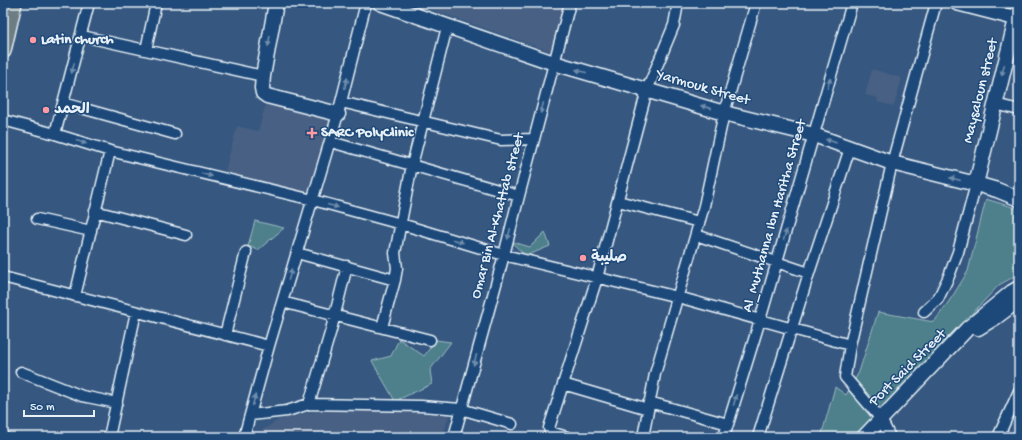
<svg xmlns="http://www.w3.org/2000/svg" width="1022" height="440" font-family="'Gochi Hand','Playpen Sans Arabic',sans-serif">
	<style>
		.built { fill: #466083 }
		.green { fill: #4e808b; stroke: #9bb8c2 }
		.lines { fill: none; stroke-linecap: round; stroke-linejoin: round }
		.street-casing { stroke: #e8f1f8; stroke-width: 13 }
		.secondary-casing { stroke: #e8f1f8; stroke-width: 17 }
		.primary-casing { stroke: #e8f1f8; stroke-width: 18 }
		.street { stroke: #1f4a7a; stroke-width: 10 }
		.secondary { stroke: #1f4a7a; stroke-width: 14 }
		.primary { stroke: #6c7e84; stroke-width: 15 }
		.oneway { fill: #6f8dac }
		.poi-dot { fill: #ff9aa2; stroke: #1f4a7a; stroke-width: 1.5 }
		.labels { text-anchor: middle; dominant-baseline: central; stroke-width: 3; stroke-linejoin: round; paint-order: stroke }
		.poi-label { font-size: 15px; font-weight: bold; fill: #e8f1f8; stroke: #1f4a7a; text-anchor: start }
		.street-label { font-size: 15px; fill: #e8f1f8; stroke: #1f4a7a }
	</style>
	<rect width="100%" height="100%" fill="#36577f"/>
	<filter id="ink" filterUnits="userSpaceOnUse"><feTurbulence type="fractalNoise" baseFrequency=".025" numOctaves="2"/><feDisplacementMap in="SourceGraphic" scale="8" xChannelSelector="R" yChannelSelector="G"/><feConvolveMatrix kernelMatrix="1 2 1 2 8 2 1 2 1" color-interpolation-filters="sRGB"/></filter>
	<g filter="url(#ink)">
		<!-- built -->
		<path class="built" d="M412,3H569L555,53Z
			M872,69L902,78L894,106L877,102L878,98L865,95Z
			M267,100L331,116L310,197L224,175L237,126L258,131Z
			M370,410L449,415L443,437H255L256,434L280,419L317,411Z"/>
		<!-- green -->
		<path class="green" d="M986,199L1019,209V274L999,285L856,437H821L835,387L846,395L859,372L878,312L934,322L952,297L968,271Z
			M255,221L284,228L258,250L248,246Z
			M545,232L550,246L526,256L510,241L530,247Z
			M399,339L424,356L436,340L451,342L430,370L432,384L395,401L372,361L391,356Z"/>
		<g class="lines">
			<!-- street casing -->
			<g class="street-casing">
				<path id="street" d="M82,36L263,76
					M146,50L156,3
					M341,102L501,140L533,139
					M63,103L175,134
					M995,104L1019,110
					M3,120L55,134L110,151L313,200L401,224L504,255L678,297L850,345
					M55,134L89,3
					M331,142L519,196
					M618,201L699,222
					M95,211L186,235
					M37,219L91,231
					M696,235L809,273
					M297,253L395,280L397,268L395,253L412,165L447,27
					M3,277L269,346
					M75,296L110,151
					M282,302L430,340
					M924,312L938,299L949,276L958,252L976,184
					M382,327L395,280
					M225,335L246,252
					M21,372L82,396L117,403
					M563,384L648,409
					M649,402L728,424
					M309,404L331,330L347,266
					M250,415L287,411L309,404L421,406L461,409L512,424
					M3,437H4
					M109,437L136,312
					M244,437L269,346L338,114L366,3
					M454,437L504,255L519,196L570,3
					M567,437L550,432L549,428L597,278L647,90L674,25L678,3
					M643,437L655,374L704,206L724,113L756,3
					M724,437L760,320L852,3
					M758,437L809,273L850,148
					M890,437L881,419L845,377L850,345L892,163L936,3
					M998,437L1019,391"/>
			</g>
			<!-- secondary casing -->
			<g class="secondary-casing">
				<path id="secondary" d="M276,3L263,76L262,88L263,93L267,96L338,114
					M380,3L554,63L724,113L814,135L892,163L976,184L997,190L1019,199
					M957,3L1019,19
					M976,184L1019,7
					M978,328L996,317L1019,300
					M864,437L967,329L1012,292L1019,288"/>
			</g>
			<!-- primary casing -->
			<g class="primary-casing">
				<path id="primary" d="M3,51L14,3"/>
			</g>
			<!-- street -->
			<use href="#street" class="street"/>
			<!-- secondary -->
			<use href="#secondary" class="secondary"/>
			<!-- primary -->
			<use href="#primary" class="primary"/>
		</g>
		<!-- one-way arrows -->
		<defs><path id="oneway-solid" d="M-6-.8H1V-3.2L6.5 0L1 3.2V.8H-6Z"/></defs>
		<g class="oneway">
			<use href="#oneway-solid" transform="translate(269 41) rotate(100)"/>
			<use href="#oneway-solid" transform="translate(73 68) rotate(105)"/>
			<use href="#oneway-solid" transform="translate(1003 70) rotate(104)"/>
			<use href="#oneway-solid" transform="translate(581 71) rotate(-164)"/>
			<use href="#oneway-solid" transform="translate(346 83) rotate(-76)"/>
			<use href="#oneway-solid" transform="translate(829 83) rotate(-74)"/>
			<use href="#oneway-solid" transform="translate(706 107) rotate(-164)"/>
			<use href="#oneway-solid" transform="translate(542 108) rotate(105)"/>
			<use href="#oneway-solid" transform="translate(831 141) rotate(-161)"/>
			<use href="#oneway-solid" transform="translate(81 142) rotate(17)"/>
			<use href="#oneway-solid" transform="translate(207 175) rotate(14)"/>
			<use href="#oneway-solid" transform="translate(955 179) rotate(-166)"/>
			<use href="#oneway-solid" transform="translate(333 206) rotate(15)"/>
			<use href="#oneway-solid" transform="translate(509 234) rotate(104)"/>
			<use href="#oneway-solid" transform="translate(785 235) rotate(-74)"/>
			<use href="#oneway-solid" transform="translate(458 241) rotate(17)"/>
			<use href="#oneway-solid" transform="translate(290 275) rotate(-73)"/>
			<use href="#oneway-solid" transform="translate(475 360) rotate(105)"/>
			<use href="#oneway-solid" transform="translate(254 400) rotate(-75)"/>
			<use href="#oneway-solid" transform="translate(735 400) rotate(-74)"/>
		</g>
	</g>
	<!-- markers -->
	<g class="poi-dot">
		<circle cx="33" cy="40" r="4"/>
		<circle cx="46" cy="110" r="4"/>
		<path d="M310 127h4v4h4v4h-4v4h-4v-4h-4v-4h4z"/>
		<circle cx="583" cy="258" r="4"/>
	</g>
	<g class="labels">
		<!-- poi labels -->
		<g class="poi-label">
			<text x="41" y="40">Latin church</text>
			<text x="54" y="110">الحمد</text>
			<text x="321" y="133">SARC PolyClinic</text>
			<text x="591" y="258">صليبة</text>
		</g>
		<!-- street labels -->
		<g class="street-label">
			<text transform="translate(703 88) rotate(16)">Yarmouk Street</text>
			<text transform="translate(981 91) rotate(-76)">Maysaloun street</text>
			<text transform="translate(498 216) rotate(-75)">Omar Bin Al-Khattab street</text>
			<text transform="translate(775 216) rotate(-74)">Al_Muthanna Ibn Haritha Street</text>
			<text transform="translate(908 368) rotate(-45)">Port Said Street</text>
		</g>
	</g>
	<!-- margin -->
	<rect width="1022" height="440" fill="none" stroke="#1f4a7a" stroke-width="16"/>
	<rect x="8" y="8" width="1006" height="424" fill="none" stroke="#e8f1f8" stroke-width="1.5" filter="url(#ink)"/>
	<!-- scale -->
	<path d="M24 410v6h70v-6" fill="none" stroke="#e8f1f8" stroke-width="2"/>
	<text x="30" y="410" font-size="12" fill="#e8f1f8" stroke="#1f4a7a" stroke-width="3" paint-order="stroke">50 m</text>
</svg>
